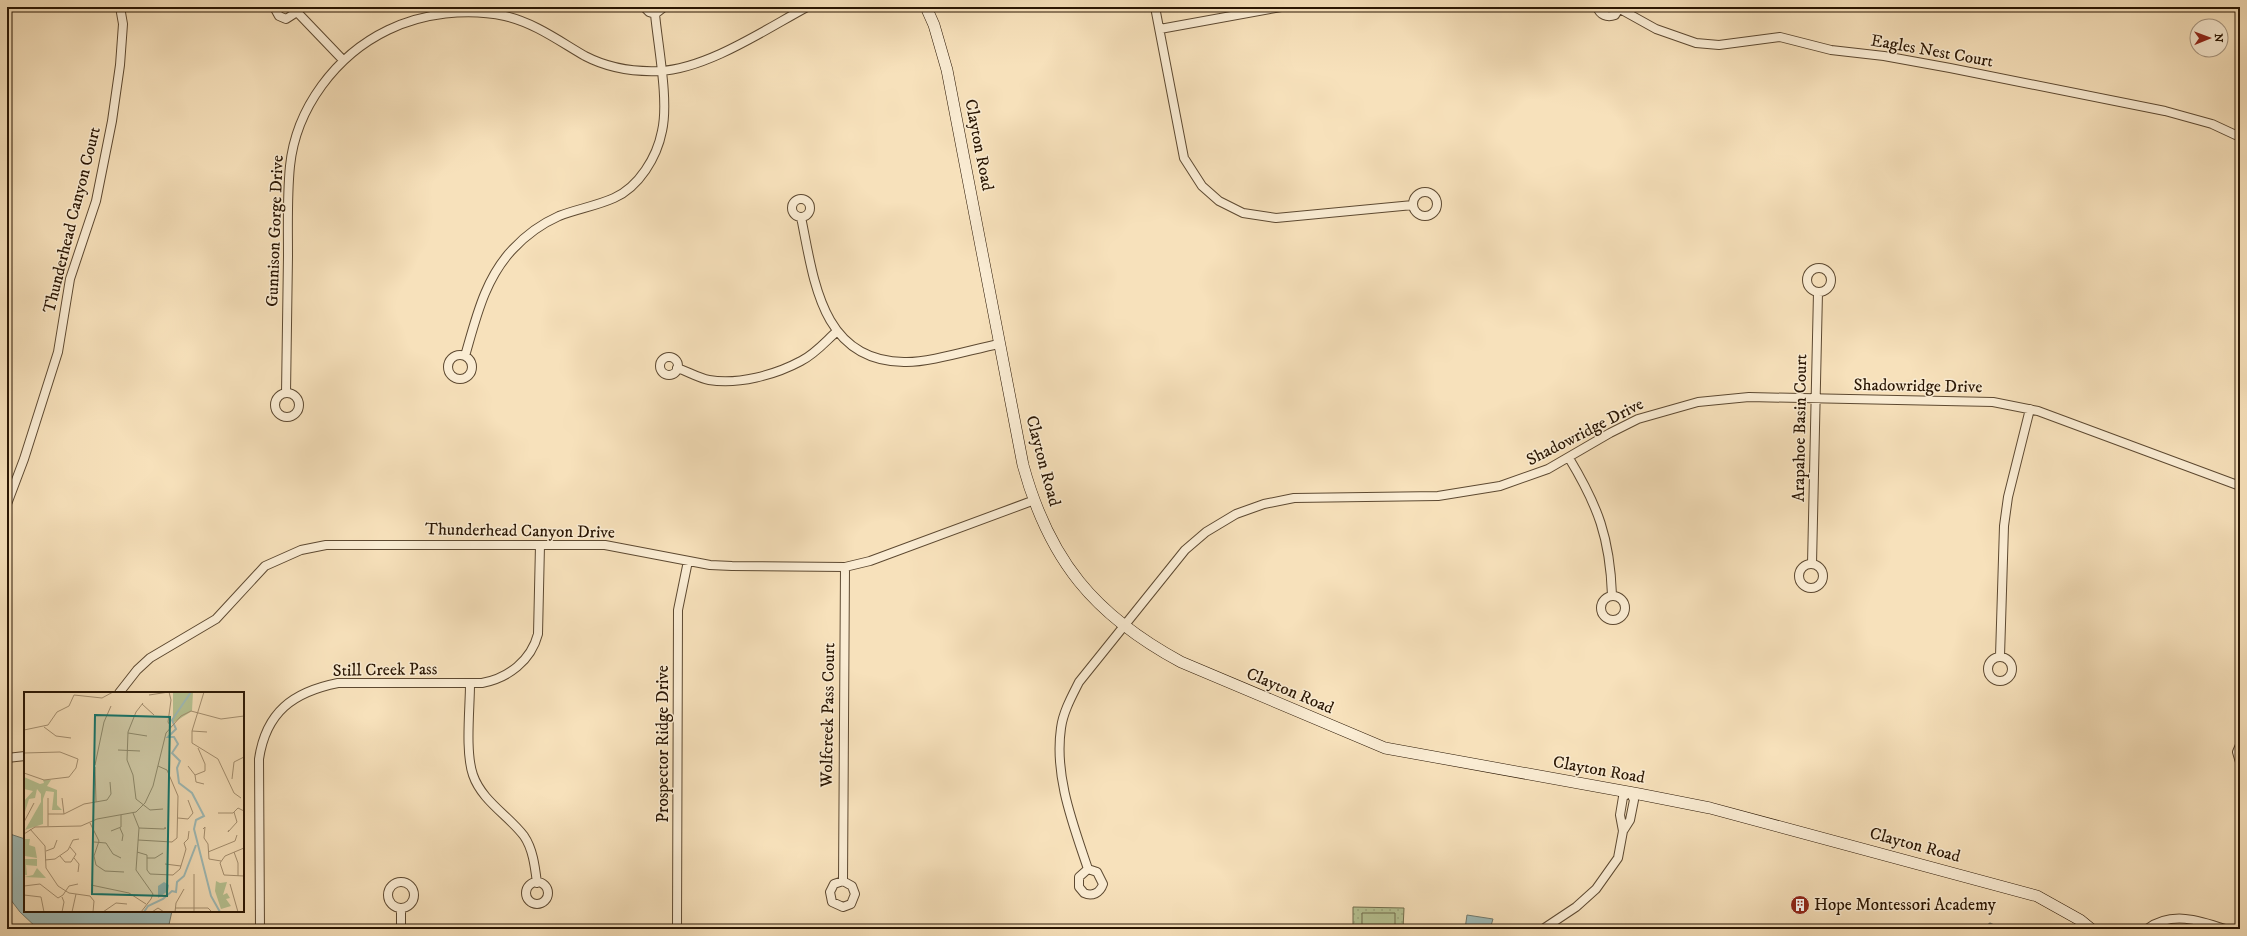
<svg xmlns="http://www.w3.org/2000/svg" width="2247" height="936" font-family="'IM FELL DW Pica',serif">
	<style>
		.park { fill: url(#park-dots); stroke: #706d4c }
		.pitch { fill: #b7c494; stroke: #706d4c }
		.water { fill: #9fbcb9; stroke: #707a70 }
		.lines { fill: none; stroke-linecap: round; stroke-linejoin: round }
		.stream { stroke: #707a70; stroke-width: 3 }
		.street-casing { stroke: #5d4931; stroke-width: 10 }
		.secondary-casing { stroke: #2a1603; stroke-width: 12 }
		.street { stroke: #faecd3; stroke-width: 8 }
		.secondary { stroke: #faecd3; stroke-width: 11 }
		.labels { text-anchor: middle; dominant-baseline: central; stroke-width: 3; stroke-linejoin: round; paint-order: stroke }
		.street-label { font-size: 17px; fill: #2a1603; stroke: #faecd3 }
		.poi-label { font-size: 17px; fill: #2a1603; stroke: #faecd3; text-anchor: start }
		.inset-river { fill: none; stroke: #9fbcb9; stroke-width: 2 }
		.inset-road { fill: none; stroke: #a59071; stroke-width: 1 }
		.view { fill: #0f766e; fill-opacity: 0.15; stroke: #0f766e; stroke-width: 2 }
		.inset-edge { fill: none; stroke: #2a1603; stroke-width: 2 }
	</style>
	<defs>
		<pattern id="park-dots" width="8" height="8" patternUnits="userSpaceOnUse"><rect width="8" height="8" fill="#b7c494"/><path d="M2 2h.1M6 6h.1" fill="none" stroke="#9ea87e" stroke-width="1.8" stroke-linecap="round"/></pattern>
	</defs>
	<rect width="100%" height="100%" fill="#f7e1bb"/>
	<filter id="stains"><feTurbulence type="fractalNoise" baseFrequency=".005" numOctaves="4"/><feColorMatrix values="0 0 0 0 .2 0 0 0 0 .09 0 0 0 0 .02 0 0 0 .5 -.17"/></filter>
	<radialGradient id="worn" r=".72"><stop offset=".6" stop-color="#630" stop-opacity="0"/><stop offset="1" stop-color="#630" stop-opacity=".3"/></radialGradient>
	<!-- park -->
	<path class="park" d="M1353,907L1404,908L1403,929H1353Z"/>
	<!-- pitch -->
	<path class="pitch" d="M1362,913H1395V929L1362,928Z"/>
	<!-- water -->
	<path class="water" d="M7,833L25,839V911H172L168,929H38L20,912L7,895Z
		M1467,915L1493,919L1490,929H1465Z"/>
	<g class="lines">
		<!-- stream -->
		<path class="stream" d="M1985,929L1990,924L2001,929"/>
		<!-- street casing -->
		<g class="street-casing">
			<path id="street" d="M274,7L279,16L286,19L297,12L299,8
				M644,7L649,12L655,14L664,7
				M1155,7L1184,158L1202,186L1219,201L1243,213L1276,218L1413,205
				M1597,7C1600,15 1607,18 1615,15L1620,7
				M1620,9L1656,29L1696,43L1719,45L1780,37L1831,50L1884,56L1950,68L2165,111L2212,124L2240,137
				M297,12L343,60
				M1160,29L1281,7
				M1413 204a12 12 0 1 1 24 0a12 12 0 1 1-24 0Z
				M792 208a9 9 0 1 1 18 0a9 9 0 1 1-18 0Z
				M801,217C814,280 821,361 904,362C929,363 973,349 999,344
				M1807 280a12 12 0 1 1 24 0a12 12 0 1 1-24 0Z
				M448 367a12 12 0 1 1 24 0a12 12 0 1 1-24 0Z
				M465,356C476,318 485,278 513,249C526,235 541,224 559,216C577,209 596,206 614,198C639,187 657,157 662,131C669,101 658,46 655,14
				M660 366a9 9 0 1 1 18 0a9 9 0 1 1-18 0Z
				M677,368C687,371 698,378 709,380C738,385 775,375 801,361C815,354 825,342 836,332
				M286,393C287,347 287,301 288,256C288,226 287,196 290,166C296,108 336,55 388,30C423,13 467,8 505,16C535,23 559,41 585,56C608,68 634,72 659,71C707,69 766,29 807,7
				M275 405a12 12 0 1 1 24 0a12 12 0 1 1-24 0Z
				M1569,458C1598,506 1610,538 1612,595
				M7,504L24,459L58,352L70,279L96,201L112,121L120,65L123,24L120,7
				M1799 576a12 12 0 1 1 24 0a12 12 0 1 1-24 0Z
				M1812,564L1818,292
				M1601 608a12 12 0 1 1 24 0a12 12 0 1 1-24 0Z
				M2000,656L2004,526L2008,497L2030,409
				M1988 669a12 12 0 1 1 24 0a12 12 0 1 1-24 0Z
				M470,684C470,709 465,752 473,775C482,801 508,815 524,836C533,849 535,867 537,883
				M119,693L137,670L150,658L216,619L265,566L301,550L326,545H605L710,565L732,566L845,567L870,561L1032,501
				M2240,745L2237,752L2240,762
				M7,758L25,756
				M1088,869C1073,824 1054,776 1061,728C1063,712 1072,696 1079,682L1185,550L1206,532L1236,514L1264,504L1294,498L1438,496L1500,486L1548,469L1610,433L1638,419L1698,402L1749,397L1993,402L2038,411L2240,486
				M1088,869L1097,872L1103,884C1100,893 1092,897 1084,893L1079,887V877Z
				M843,881L852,886L855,894L851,904L843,907L832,902L830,892L834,884L843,881L845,567
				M388 895a13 13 0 1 1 26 0a13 13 0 1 1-26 0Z
				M526 893a11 11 0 1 1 22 0a11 11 0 1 1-22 0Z
				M260,929L259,759C266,712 293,692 338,683H482C508,678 531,661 538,634L540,545
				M401,929V908
				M677,929L678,610L688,561
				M1543,929L1576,907L1596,889L1618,858L1623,831L1620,815L1623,797L1630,792L1634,800L1630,820L1623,831
				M2147,929C2171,911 2199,920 2225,929"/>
		</g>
		<!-- secondary casing -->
		<g class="secondary-casing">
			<path id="secondary" d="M926,7L934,25L947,70L1023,465C1049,560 1094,615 1181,662L1385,748L1639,794L1710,808L2037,896L2080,920L2091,929"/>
		</g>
		<!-- street -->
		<use href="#street" class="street"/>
		<!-- secondary -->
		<use href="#secondary" class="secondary"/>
	</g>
	<!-- icons -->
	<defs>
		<g id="building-disc" transform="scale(1)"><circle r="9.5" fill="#8f2418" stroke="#faecd3"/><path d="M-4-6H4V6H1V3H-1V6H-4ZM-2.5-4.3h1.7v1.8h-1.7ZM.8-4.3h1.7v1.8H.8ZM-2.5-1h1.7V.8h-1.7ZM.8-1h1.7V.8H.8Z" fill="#fff"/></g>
	</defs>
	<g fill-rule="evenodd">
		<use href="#building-disc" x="1800" y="905"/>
	</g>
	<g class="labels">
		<!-- street labels -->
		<g class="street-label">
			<text transform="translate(1932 51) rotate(10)">Eagles Nest Court</text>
			<text transform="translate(979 145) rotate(79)">Clayton Road</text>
			<text transform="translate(72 220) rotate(-76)">Thunderhead Canyon Court</text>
			<text transform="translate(275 231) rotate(-88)">Gunnison Gorge Drive</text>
			<text transform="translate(1918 386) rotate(1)">Shadowridge Drive</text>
			<text transform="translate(1800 428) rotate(-89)">Arapahoe Basin Court</text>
			<text transform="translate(1585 432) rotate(-27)">Shadowridge Drive</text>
			<text transform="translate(1043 461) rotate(75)">Clayton Road</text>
			<text transform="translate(520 531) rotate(1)">Thunderhead Canyon Drive</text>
			<text transform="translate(385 670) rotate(-1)">Still Creek Pass</text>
			<text transform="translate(1290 691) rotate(23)">Clayton Road</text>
			<text transform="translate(828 715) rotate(-89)">Wolfcreek Pass Court</text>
			<text transform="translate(663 744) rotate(-90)">Prospector Ridge Drive</text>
			<text transform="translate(1599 770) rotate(10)">Clayton Road</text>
			<text transform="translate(1915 845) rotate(15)">Clayton Road</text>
		</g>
		<!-- poi labels -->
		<g class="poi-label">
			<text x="1814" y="905">Hope Montessori Academy</text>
		</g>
	</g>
	<!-- overview -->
	<g transform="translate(24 692)">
		<rect width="220" height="220" fill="#f7e1bb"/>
		<path d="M0,85L16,92L20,91L19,88H27L23,94L33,98V113L38,118H28L30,100L22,99L19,107V132L1,138L17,110V102L13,97L11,106L5,107L0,123V109L9,99L0,97ZM13,176L22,186L0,185L9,183Z" fill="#b7c494"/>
		<path d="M149,0H169L168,19L149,31Z" fill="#b7c494"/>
		<path d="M0,147H6L5,153L11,155L13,166L1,164ZM1,167H13V174L2,173L3,183H0ZM192,189L196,191L203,190L199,203L203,201L206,206L202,207L207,214L197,217L191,199Z" fill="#b7c494"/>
		<path d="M140,190L145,193L144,199L134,206V194Z" fill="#9fbcb9"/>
		<path class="inset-river" d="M167,0L148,28L152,37L144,45H150L154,52L148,61L156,69L153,76L155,91L168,101L180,124L172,128L170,137L187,204L196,220M120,220L124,214L139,207L148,199L152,200L153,190L160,184L172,153"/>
		<path class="inset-road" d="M145,0L147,8L144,30L147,35M180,0L168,39V51L194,67L210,101L217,106M125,3L145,0M119,11L112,20L104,40L103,68L109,83L112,107L126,118L139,117M118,12L130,23M20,35L32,44L47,46M0,38L24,33L33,20L45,14L50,3L78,6L89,0M168,39L183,40M104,41L123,44M94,58L116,59M0,61L36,60L54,67L52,76L45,85L20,88L0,81M71,73L80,30L87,14M164,74L171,83L181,79V72L174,56M71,75L72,110M171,83L172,90L180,92M208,87L210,70L220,65M38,106L40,122M109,121L115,136L112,178L129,202L127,207L117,220M194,121H209L214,116L220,119M24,122H40L60,112L83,108L87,102L86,90M154,126L164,127L169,121L164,108M0,130L10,111M66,131L75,149L70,164L72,173L81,179L100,180M24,134V106M96,136L99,143L98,149M115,136L140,137L142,136H140M6,137L21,154L22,176L34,194L45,201L66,204L70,209L69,220M179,137L181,135L180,146L184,152L185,167L197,169M205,138L204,140L213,130L210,120M87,139L97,135V123M0,142L11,135L57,134L73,127L112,120L121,111L129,94L142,41L157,24L167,19L197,27L220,24M114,148L148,150L153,146L154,104L143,78L134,74M70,150L82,151L89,162L97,166M160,151L164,147L165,139M220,156L201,164L196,171L200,183L220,184M22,159L30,156L33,148M113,160L123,163V178L126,182L149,183L156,177L160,164L162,157L160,151M184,160L211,149L213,143M210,160L214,171V184M36,164L41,170H47L52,162L46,155M50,166L55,172L54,180M123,166H131L139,161M21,168L31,167L44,158L49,148L55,147M141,172L157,174M206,192L214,220M67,193L105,201L122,212M0,194L16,192L34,206L39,203L45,194L54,192M0,203L17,205L20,220M151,216H184L188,220M38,220L40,210L38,205M48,220L52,202M79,220L92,211L103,212M128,220L134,216L140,220M151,220L152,211L160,197M170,220V182"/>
		<path class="view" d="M71,23L146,25L143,204L68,202Z"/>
		<rect width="220" height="220" class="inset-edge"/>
	</g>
	<!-- margin -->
	<rect width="2247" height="936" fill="none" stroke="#f7e1bb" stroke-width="24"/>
	<rect x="8" y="8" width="2231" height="920" fill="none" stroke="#2a1603" stroke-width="2"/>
	<rect x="12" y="12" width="2223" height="912" fill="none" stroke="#2a1603"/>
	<!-- north arrow -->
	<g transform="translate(2209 38) rotate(89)"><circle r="19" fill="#faecd3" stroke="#a79680"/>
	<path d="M0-3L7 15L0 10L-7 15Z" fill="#8f2418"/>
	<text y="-6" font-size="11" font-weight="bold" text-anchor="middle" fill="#2a1603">N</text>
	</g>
	<rect width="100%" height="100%" filter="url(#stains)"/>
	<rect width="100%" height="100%" fill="url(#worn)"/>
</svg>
